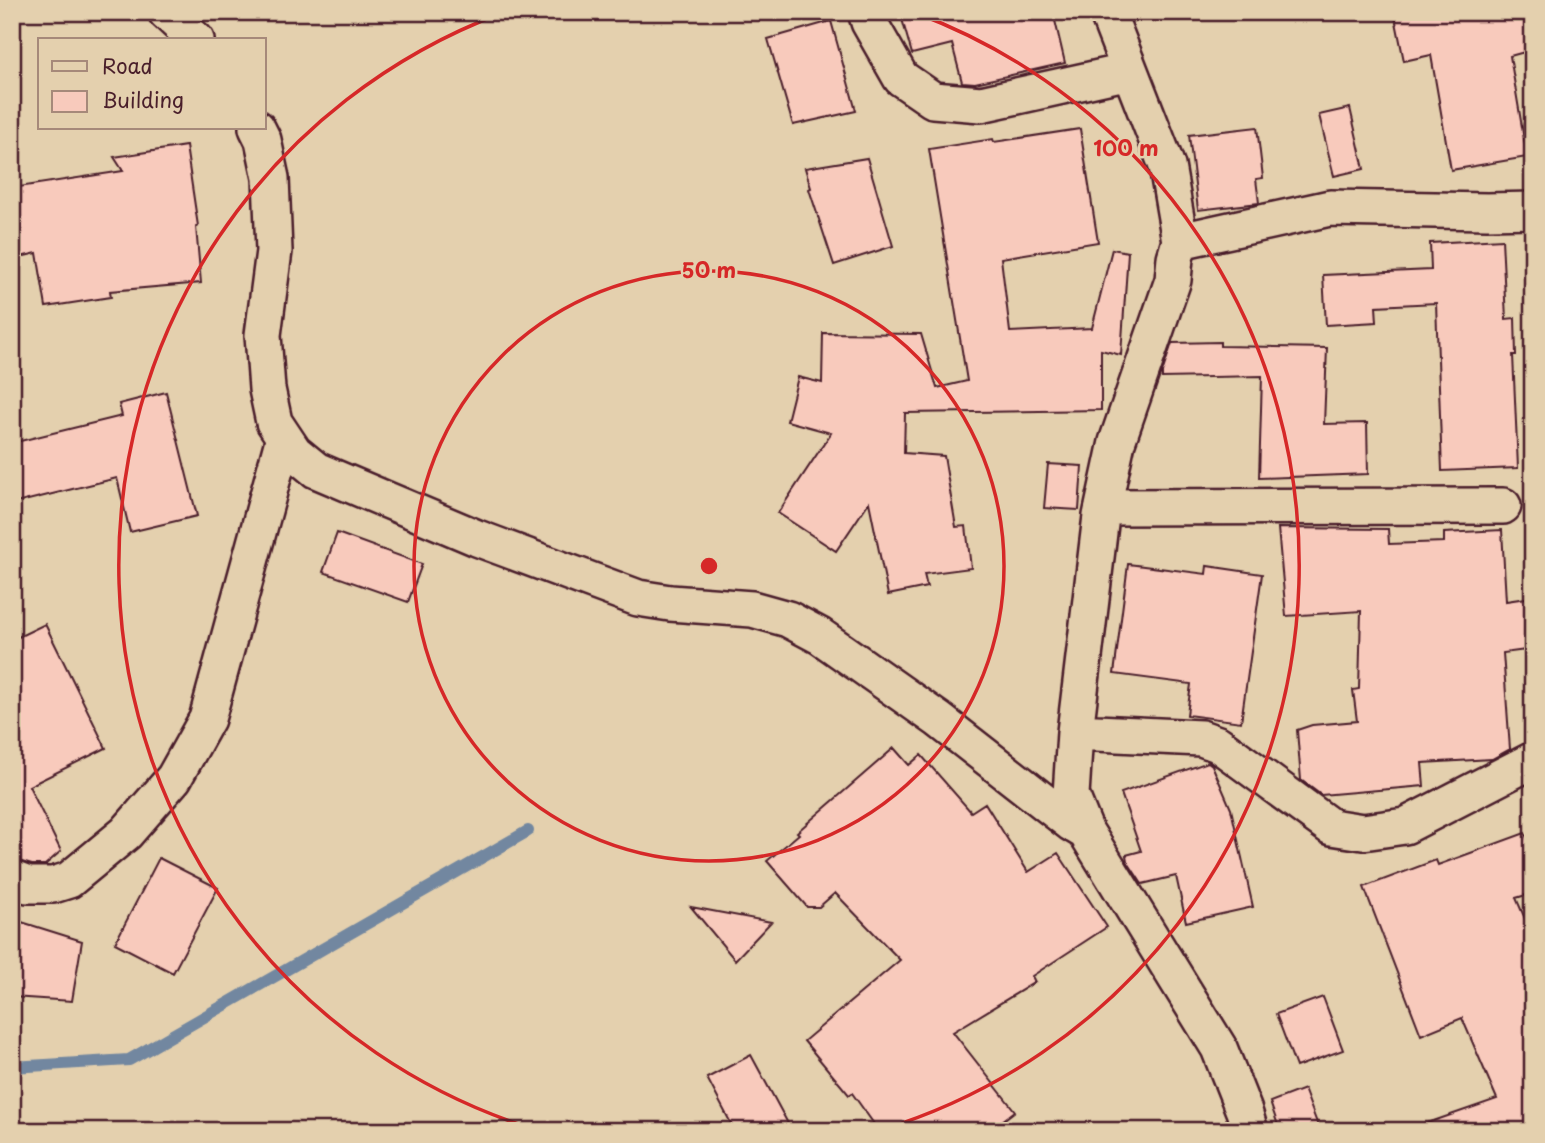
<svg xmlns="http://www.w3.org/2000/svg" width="1545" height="1143" font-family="'Playpen Sans',sans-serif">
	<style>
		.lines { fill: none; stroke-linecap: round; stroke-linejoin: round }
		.stream { stroke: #7287a0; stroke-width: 12 }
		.building { fill: #f8cabc; stroke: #4a1f2b; stroke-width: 2 }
		.minor-casing { stroke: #4a1f2b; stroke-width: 40 }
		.minor { stroke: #e4d0ae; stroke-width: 35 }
		.ring { fill: none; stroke: #d62828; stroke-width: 3.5 }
		.centre { fill: #d62828; stroke: #e4d0ae; stroke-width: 3.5 }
		.ring-label { font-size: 21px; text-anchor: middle; font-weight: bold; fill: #d62828; stroke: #e4d0ae; stroke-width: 5; stroke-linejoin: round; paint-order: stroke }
	</style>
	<rect width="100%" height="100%" fill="#e4d0ae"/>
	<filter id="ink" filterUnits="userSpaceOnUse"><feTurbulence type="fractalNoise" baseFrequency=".0143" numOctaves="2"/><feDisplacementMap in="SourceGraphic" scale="14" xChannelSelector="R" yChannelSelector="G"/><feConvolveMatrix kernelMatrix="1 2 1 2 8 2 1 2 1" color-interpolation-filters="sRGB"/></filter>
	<g filter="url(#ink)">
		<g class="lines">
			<!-- stream -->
			<path class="stream" d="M12,1067L129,1060L528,831"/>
		</g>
		<!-- building -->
		<path class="building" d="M900,12H1053L1065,63L975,83L962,82L952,44L912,54Z
			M1394,12H1522L1532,50L1510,56L1527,157L1451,170L1431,55L1404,61Z
			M831,21L856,111L793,125L768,39Z
			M1350,108L1364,169L1334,176L1319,115Z
			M1257,127L1263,178L1256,179L1259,203L1198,210L1189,135Z
			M1080,129L1098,242L1001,258L1010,332L1092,328L1112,249L1128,252L1121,355L1101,350V410L905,413L904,453L944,456L956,527L966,526L971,568L924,574L927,587L888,595L869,502L836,551L778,513L831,433L787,421L798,377L822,383L823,333L921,334L937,388L967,381L929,149L993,139L994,142Z
			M186,146L198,226L196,227L201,283L110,291L111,297L46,307L37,253L12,259V188L123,171L114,157Z
			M867,158L893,246L834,265L809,189L811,188L805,168Z
			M1502,239L1506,319L1515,318L1516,355H1513L1518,468L1442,471L1436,303L1376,306L1377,322L1326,325L1323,275L1431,270L1430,243Z
			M1220,342V346L1327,348L1324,424L1367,423L1368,474L1259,478L1262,376L1162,378V373L1172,343Z
			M166,392L197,516L130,532L117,478L12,504V443L122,416L119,404Z
			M1048,464L1082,466L1079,510L1044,508Z
			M1278,528L1388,529L1389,544L1444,542V533L1502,530L1506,601L1533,597V649L1503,653L1510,749L1492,759L1422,763L1424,786L1321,795L1301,780L1297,730L1312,725L1357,721L1353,690L1359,689L1361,611L1286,616Z
			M337,533L422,564L408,602L323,572Z
			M1128,564L1206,574L1207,566L1262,574L1241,722L1187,715L1191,684L1114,674Z
			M45,624L106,748L29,786L61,851L45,865H32L15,860L12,857V640Z
			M894,748L909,765L921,755L971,812L985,803L1028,872L1058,853L1107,927L1032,976L1035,982L953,1032L1015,1111L989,1131H879L852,1093L849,1095L804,1041L900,960L835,893L819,907H807L767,861L799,834L797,832Z
			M1208,762L1212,765L1231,809L1253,907L1186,922L1176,876L1142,884L1127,861L1126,855L1141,851L1121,793Z
			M1525,833L1533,853V893L1516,898L1533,937V1131H1420L1419,1126L1497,1099L1462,1018L1421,1035L1364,887L1436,860L1438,865Z
			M159,858L218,888L173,973L115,943Z
			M691,907L771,922L735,960Z
			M12,919L82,941L72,1001L12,997Z
			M1323,997L1343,1050L1296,1067L1276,1014Z
			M751,1055L771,1092L792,1131H735L707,1078Z
			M1304,1089L1320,1131H1280L1270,1102Z"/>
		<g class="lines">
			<!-- minor casing -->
			<g class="minor-casing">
				<path id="minor" d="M166,12L196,40
					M866,12L869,22L901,78L933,100L981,104L1130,71
					M1107,12L1167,166L1180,241L1175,258L1173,280L1117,442L1101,516L1075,732L1071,795L1086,832L1219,1048L1244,1111L1250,1131
					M257,128L263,140L271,178L274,251L263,335L267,389L274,422L294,452L316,470L477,538L638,598L670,603L752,609L788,619L820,636L939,720L1071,823L1086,832
					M1180,241L1330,208L1487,211L1533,210
					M1103,507L1503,506
					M1075,732L1201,738L1218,744L1331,827L1363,832L1405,826L1533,760
					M12,879L28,885H53L69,880L126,833L174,778L207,719L284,437"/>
			</g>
			<!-- minor -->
			<use href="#minor" class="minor"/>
		</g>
	</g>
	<!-- distance rings -->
	<g class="ring">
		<circle cx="709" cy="566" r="295"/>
		<path d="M537 1130A590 590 0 0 1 502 13M916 13A590 590 0 0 1 881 1130"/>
	</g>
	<circle cx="709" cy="566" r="10" class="centre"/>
	<g class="ring-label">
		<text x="1126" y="156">100 m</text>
		<text x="709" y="278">50 m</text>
	</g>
	<!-- margin -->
	<rect width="1545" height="1143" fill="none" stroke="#e4d0ae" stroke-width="42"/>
	<rect x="21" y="21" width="1503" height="1101" fill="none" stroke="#4a1f2b" stroke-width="2.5" filter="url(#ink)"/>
	<!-- legend -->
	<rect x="38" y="38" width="228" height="91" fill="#e4d0ae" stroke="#a6897a" stroke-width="2"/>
	<rect x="52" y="61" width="35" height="10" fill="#e4d0ae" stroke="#a6897a" stroke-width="2"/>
	<text x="102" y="74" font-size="21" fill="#4a1f2b">Road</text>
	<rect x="52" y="91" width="35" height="21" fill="#f8cabc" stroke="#a6897a" stroke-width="2"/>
	<text x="102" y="108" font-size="21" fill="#4a1f2b">Building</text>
</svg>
